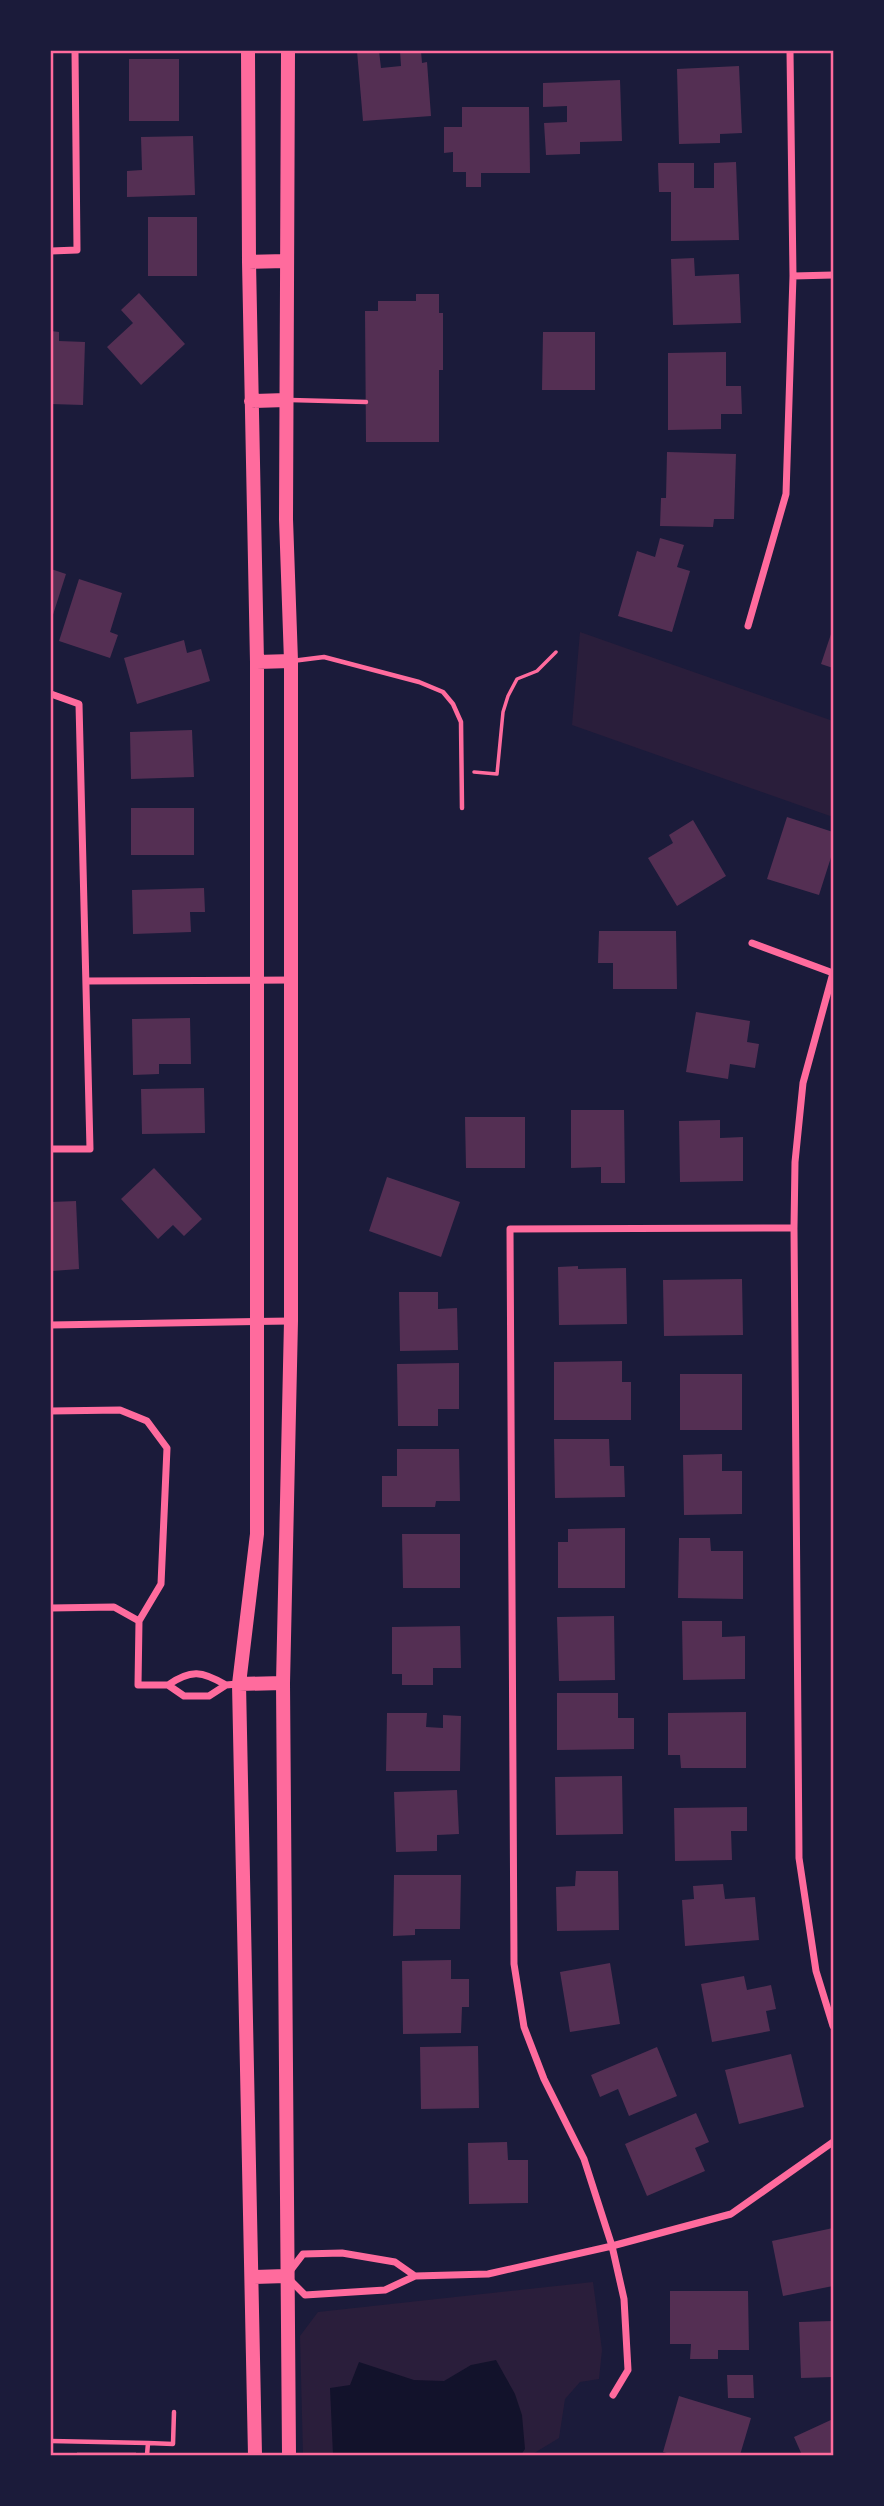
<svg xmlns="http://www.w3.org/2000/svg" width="884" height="2506" font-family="'Source Sans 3',sans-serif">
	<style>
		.green { fill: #2a1e3b }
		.water { fill: #12122b }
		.building { fill: #542f53 }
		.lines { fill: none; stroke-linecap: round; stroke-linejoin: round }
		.path { stroke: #ff6b9d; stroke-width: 3.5 }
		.service { stroke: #ff6b9d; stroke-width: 4.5 }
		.minor { stroke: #ff6b9d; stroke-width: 7 }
		.secondary { stroke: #ff6b9d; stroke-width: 14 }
		.neatline { fill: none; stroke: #ff6b9d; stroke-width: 2.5 }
	</style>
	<rect width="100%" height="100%" fill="#1b1b3a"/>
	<!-- green -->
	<path class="green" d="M580,632L833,721V817L572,725Z
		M593,2282L602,2350L599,2379L580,2382L565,2399L559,2438L531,2455H303L300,2336L318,2312Z"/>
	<!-- water -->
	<path class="water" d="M496,2360L515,2394L522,2415L525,2449L521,2455H333L330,2388L350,2385L359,2362L414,2380L444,2381L471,2365Z"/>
	<!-- building -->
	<path class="building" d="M357,51H379L381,68L401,66L400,51H421L422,63L427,62L431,116L363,121Z
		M129,59H179V121H129Z
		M739,66L742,133L720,134V143L679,144L677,69Z
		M620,80L622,141L580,142V154L546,155L544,123L567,122V106L543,107V83Z
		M462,107H529L530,173H481V187H466V172H453V152L444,153V127H462Z
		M193,136L195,195L127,197V171L142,170L141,137Z
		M736,162L739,240L671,241V192H659L658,163H694V188H714V163Z
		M148,217H197V276H148Z
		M694,258L695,276L739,274L741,323L673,325L671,259Z
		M139,293L185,344L141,385L107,347L133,323L121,310Z
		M416,294H439V313H443V370H439V442H366L365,311H378V301H416Z
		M51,331L59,332V341L85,342L83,405L51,404Z
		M543,332H595V390H542Z
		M726,352V386H741L742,414H721V429L668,430V353Z
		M667,452L736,454L734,519H714L713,527L660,526L661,498H666Z
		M660,538L684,545L677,567L690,571L672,632L618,616L637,551L655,557Z
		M51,569L66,574L51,621Z
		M79,579L122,593L110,632L118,635L110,658L59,641Z
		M833,628V668L821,664Z
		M184,640L187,653L201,649L210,681L137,704L124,658Z
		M192,730L194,777L131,779L130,732Z
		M131,808H194V855H131Z
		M787,817L833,832V851L819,895L767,879Z
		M693,820L726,876L677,906L648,858L673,843L669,835Z
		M204,888L205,912H190L191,932L133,934L132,890Z
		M599,931H676L677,989H613V963H598Z
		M696,1012L750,1021L747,1042L759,1044L755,1068L730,1064L728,1079L686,1072Z
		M190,1018L191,1064H159V1074L133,1075L132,1019Z
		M204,1088L205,1133L142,1134L141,1089Z
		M571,1110H624L625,1183H601V1167L571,1168Z
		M465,1117H525V1168H466Z
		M720,1120V1138L743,1137V1181L680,1182L679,1121Z
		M154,1168L202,1219L184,1236L173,1225L158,1239L121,1199Z
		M387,1177L460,1202L441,1257L369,1231Z
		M76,1201L79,1269L52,1271L51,1202Z
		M578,1266V1269L626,1268L627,1324L559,1325L558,1267Z
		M742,1279L743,1335L664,1336L663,1280Z
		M399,1292H438V1309L457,1308L458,1350L400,1351Z
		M622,1361V1382H631V1420H554V1362Z
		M459,1363V1409H438V1426H398L397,1364Z
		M680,1374H742V1430H680Z
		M554,1439H609L610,1466H624L625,1497L555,1498Z
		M397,1449H459L460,1501H436L435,1507H382V1476H397Z
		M722,1454V1471H742V1514L684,1515L683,1455Z
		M625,1528V1588H558V1542H568V1529Z
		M402,1534H460V1588H403Z
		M679,1538H710L711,1551H743V1599L678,1598Z
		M614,1616L615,1680L559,1681L557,1617Z
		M682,1621H722V1637L745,1636V1679L683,1680Z
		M460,1626L461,1668H433V1685H402V1674H392V1627Z
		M557,1693H618V1718H634V1749L557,1750Z
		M746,1712V1768H681L680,1755H668V1713Z
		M387,1713H427L426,1727L443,1728V1715L461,1716L460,1771H386Z
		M622,1776L623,1834L556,1835L555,1777Z
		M457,1790L459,1834L437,1835V1851L396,1852L394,1792Z
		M747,1807V1831H731L732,1860L675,1861L674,1808Z
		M576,1871H618L619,1930L557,1931L556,1887L575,1886Z
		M394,1875H461L460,1929H415V1935L393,1936Z
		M723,1884L725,1899L755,1897L759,1940L685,1946L682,1900L694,1899L693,1886Z
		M451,1960V1979H469V2007H462L461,2033L403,2034L402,1961Z
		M610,1963L620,2024L570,2032L560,1972Z
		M744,1976L747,1990L771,1985L776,2009L766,2011L770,2031L712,2042L701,1984Z
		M478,2046L479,2108L421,2109L420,2047Z
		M657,2047L677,2096L629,2116L618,2089L600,2097L591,2075Z
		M791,2054L804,2107L739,2124L725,2070Z
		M696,2113L709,2142L695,2148L705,2171L647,2196L625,2144Z
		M507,2142L508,2160H528V2203L469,2204L468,2143Z
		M833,2228V2286L783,2296L772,2241Z
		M670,2291H748L749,2350H718V2359H690L691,2344H670Z
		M833,2321V2377L801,2378L799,2322Z
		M727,2375H753L754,2398H728Z
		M679,2396L751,2418L740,2455H674L663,2452Z
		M833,2419V2455H802L794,2437Z
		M77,2452H136V2455H77Z"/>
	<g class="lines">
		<!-- path -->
		<path class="path" d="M474,772L497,774L503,712L508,696L517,679L537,671L556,652"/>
		<!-- service -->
		<path class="service" d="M290,400L366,402
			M292,661L324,657L419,682L443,692L453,704L461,722L462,808
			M51,2441L148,2443L147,2455
			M148,2443L173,2444L174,2412"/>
		<!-- minor -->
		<path class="minor" d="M51,251L77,250L75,51
			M793,276L833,275
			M748,626L786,494L793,276L790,51
			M51,694L79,704L90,1149H51
			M752,943L833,973
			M833,973L803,1083L795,1162L794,1228L799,1858L816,1971L833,2026
			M86,981L291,980
			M51,1325L291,1321
			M51,1411L120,1410L147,1421L167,1448L161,1584L139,1621L138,1685H168L184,1696H209L226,1685L238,1684
			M51,1608L114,1607L139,1621
			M168,1685C191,1669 202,1671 226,1685
			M290,2271L303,2254L342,2253L395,2262L415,2276
			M290,2280L305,2295L385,2290L415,2276L488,2274L612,2246L731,2214L833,2142
			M613,2395L628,2370L624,2299L612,2246L584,2159L544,2079L524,2027L514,1964L510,1229L794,1228"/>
		<!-- secondary -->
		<path class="secondary" d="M248,51L249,262L257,662V1534L239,1684L255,2455
			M288,51L286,519L291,661V1321L283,1683L289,2455
			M249,262L286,261
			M251,401L286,400
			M257,662L291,661
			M239,1684L283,1683
			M252,2277L286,2276"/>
	</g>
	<!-- border -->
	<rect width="884" height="2506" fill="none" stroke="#1b1b3a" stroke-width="105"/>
	<rect x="52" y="52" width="780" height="2402" class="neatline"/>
</svg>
